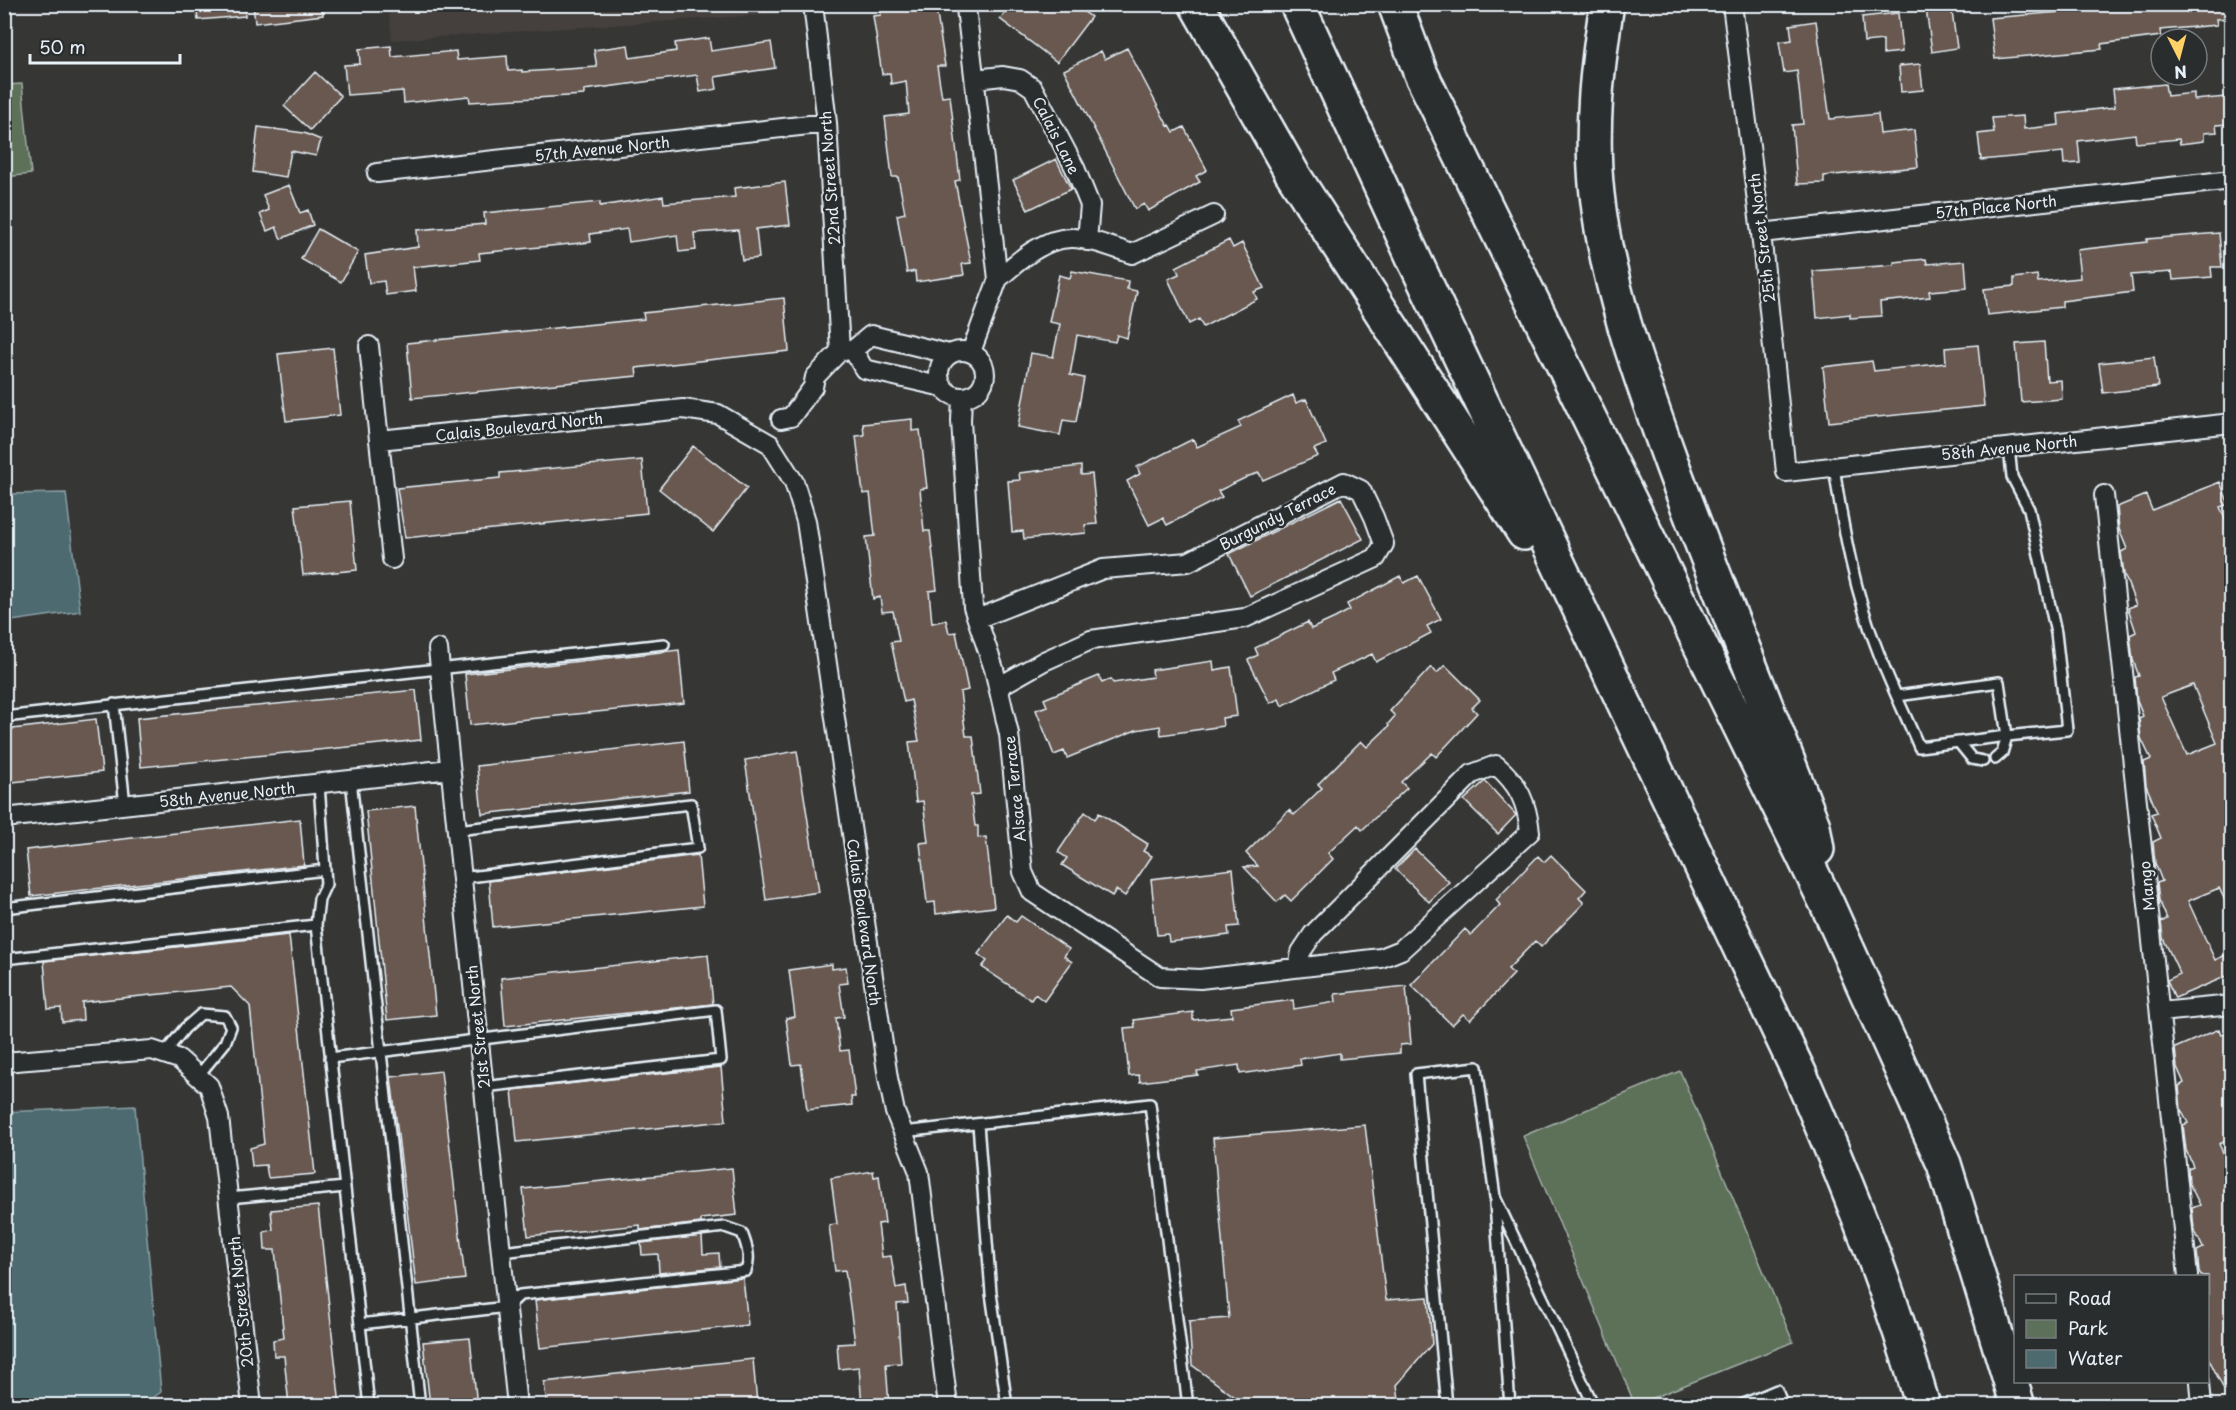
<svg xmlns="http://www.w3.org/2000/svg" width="2236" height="1410" font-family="'Playpen Sans',sans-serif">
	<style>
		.built { fill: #45403d }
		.green { fill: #5d7059; stroke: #a2b0a8; stroke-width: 1.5 }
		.water { fill: #4d6b6f; stroke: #8ba1a6; stroke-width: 1.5 }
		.building { fill: #67584f; stroke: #e8f1f8; stroke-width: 1.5; fill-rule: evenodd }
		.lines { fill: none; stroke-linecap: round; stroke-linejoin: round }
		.service-casing { stroke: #e8f1f8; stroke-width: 14 }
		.minor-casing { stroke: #e8f1f8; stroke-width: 22 }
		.motorway-casing { stroke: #e8f1f8; stroke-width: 38 }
		.service { stroke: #2a2d2e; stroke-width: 9 }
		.minor { stroke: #2a2d2e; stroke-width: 18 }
		.motorway { stroke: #2a2d2e; stroke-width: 33 }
		.labels { text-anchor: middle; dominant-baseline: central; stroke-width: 5; stroke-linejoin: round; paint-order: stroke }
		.street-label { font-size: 15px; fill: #e8f1f8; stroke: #2a2d2e }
	</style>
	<rect width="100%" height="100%" fill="#363635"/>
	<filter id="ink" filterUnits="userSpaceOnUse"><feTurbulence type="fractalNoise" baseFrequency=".0167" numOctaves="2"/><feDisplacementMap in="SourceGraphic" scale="12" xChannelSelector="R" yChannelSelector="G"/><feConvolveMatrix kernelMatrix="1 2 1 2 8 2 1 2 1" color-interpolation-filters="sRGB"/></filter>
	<g filter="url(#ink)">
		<!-- built -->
		<path class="built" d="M803,5V12L392,40L388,5Z"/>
		<!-- green -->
		<path class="green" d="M22,84L31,174L5,177V85Z
			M1680,1071L1793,1342L1635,1405L1523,1136Z"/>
		<!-- water -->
		<path class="water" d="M66,493L80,611L5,622V494Z
			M135,1106L161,1392L143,1405H5V1112Z"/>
		<!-- building -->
		<path class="building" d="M196,4H245V16L198,20Z
			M253,4H322L323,15L255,23Z
			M879,4H928L929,9L936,8L945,66H937L942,97L950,96L960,180L955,181L971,263L962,264L964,275L916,282L915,271L907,273L897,215L905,213L898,177H892L885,117L909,114L906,81L891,84L890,73L882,74L873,16L881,15Z
			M1011,4H1088L1083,11L1091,17L1057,62L1000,19Z
			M2158,4H2232V18L2216,19L2217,25L2160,30L2161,36L2101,44L2102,49L1995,59L1990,18Z
			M1951,5L1957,48L1932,52L1926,8Z
			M1898,13L1902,52L1883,54V40L1864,42L1862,17Z
			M1816,21L1830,119L1878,114L1880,134L1914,130L1918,167L1824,176V183L1797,184L1792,125L1803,124L1797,71L1784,73L1779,42L1792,40L1790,25Z
			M709,38L711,51L771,42L775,68L715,77L717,89L700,92L697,75L584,90V95L535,98L470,102L469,96L404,103L403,91L347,95L344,65L360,64L359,49L391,46L392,57L456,51L457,60L507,56L508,71L522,70V72L597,67L594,50L628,45L630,58L676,51L675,43Z
			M1127,48L1168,126L1170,125L1174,132L1184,127L1207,170L1196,176L1200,182L1148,211L1144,204L1135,209L1064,70L1101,51L1105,59Z
			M1920,64L1923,90L1901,92L1899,66Z
			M315,72L341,96L310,130L284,106Z
			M2165,84L2167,96L2194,93V100L2226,97L2229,124L2216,125L2217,132L2204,133V141L2180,144L2179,139L2136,143L2135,134L2078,141L2080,163L2064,164L2063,152L1981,160L1978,134L1994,132L1992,118L2023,116L2024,129L2059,125L2058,114L2115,107L2113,89Z
			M258,127L304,133L321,140L316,156L291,151L286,177L253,172Z
			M1056,159L1071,189L1028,210L1013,180Z
			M785,182L790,225L756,229L759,258L742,260L738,230L694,233L696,250L679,252L677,235L629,242L627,229L590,234L591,242L479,253L480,260L413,267L416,291L386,295L384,281L369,283L365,255L418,247L417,230L485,224L484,213L600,202V206L663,196L664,203L735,197L734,188Z
			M289,185L300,213L308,210L313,225L281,239L276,227L267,231L260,214L269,210L263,195Z
			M318,229L358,252L341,282L301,259Z
			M2219,233L2222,267H2211L2212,277L2173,280L2172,272L2131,275L2133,292L2062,301V307L1987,315L1984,289L2014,286V278L2037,275L2038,282L2080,278L2077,250L2147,242V239Z
			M1229,240L1233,248L1242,243L1264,288L1254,292L1257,299L1203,327L1199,319L1189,324L1168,279L1179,274L1176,267Z
			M1926,259L1927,264L1965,261L1967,288L1929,291L1930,297L1880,302L1881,316L1850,318V314L1817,318L1813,271L1894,265V262Z
			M1072,271L1128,281L1127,289L1137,291L1127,338L1117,335L1115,342L1077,335L1070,375L1084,378L1076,422L1063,420L1060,435L1018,427L1031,353L1053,357L1060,324L1049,322L1059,275L1070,278Z
			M784,298L789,351L636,368L637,376L412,398L407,343L644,319L643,313Z
			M2044,342L2047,381L2061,380L2062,399L2021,402L2016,344Z
			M1978,345L1984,406L1829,422L1823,367L1872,361L1874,371L1946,363L1945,348Z
			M333,348L340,415L286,421L278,354Z
			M2154,357L2158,387L2103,393L2099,363Z
			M1293,395L1296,403L1306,399L1326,444L1314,449L1318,456L1263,480L1259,473L1249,476L1218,491L1222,497L1167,525L1163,518L1149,525L1127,481L1140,474L1137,467L1193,439L1197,447L1241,427L1238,421Z
			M912,419V431L920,430L927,488L920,489L924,531H930L937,590L929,591L932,623L946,620L949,633L956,632L968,690L960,692L966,736H973L980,794L971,795L975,826H978V838L986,837L994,907L936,914L935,902L927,903L920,843L928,842L923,801L916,802L909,742L919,741L911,700L904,702L891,642L899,641L893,611L882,612L880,597L873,599L866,537L875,536L870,493L863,494L856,436L864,435L863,424Z
			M693,446L747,488L713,532L659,489Z
			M642,460L647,513L405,538L397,488L500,478V473Z
			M1081,466V475L1092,474L1097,524L1085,525L1086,533L1024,539L1023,531L1012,532L1008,481L1020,480L1019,473Z
			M2220,482L2229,504L2220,507L2232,535V915L2219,888L2188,901L2215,960L2232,952V974L2175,998L2167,980L2180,974L2163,938L2161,922L2167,919L2159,900L2157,883L2162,881L2155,863L2153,842L2161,838L2151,814L2157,812L2146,785L2144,762L2151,759L2141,738L2139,718L2143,716L2137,701L2135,677L2139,676L2133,660L2130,635L2136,632L2128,608L2136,605L2124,574L2121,552L2127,549L2119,529L2117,507L2146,495L2152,510ZM2193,685L2217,743L2187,755L2161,697Z
			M1341,498L1363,539L1250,596L1229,554Z
			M350,501L357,570L303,575L295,506Z
			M1400,576L1404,583L1418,576L1441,619L1427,626L1431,633L1376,662L1372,654L1331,673L1334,680L1282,706L1279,699L1270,703L1248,660L1258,655L1255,648L1308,622L1311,629L1335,618L1350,610L1347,604Z
			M679,650L684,703L470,725L465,674Z
			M1213,661L1214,670L1231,667L1237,716L1222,718L1223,726L1161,735L1160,726L1136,730L1067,758L1064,751L1054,755L1036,710L1047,706L1044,699L1099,676L1102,683L1111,679L1113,683L1153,677L1152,670Z
			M1445,665L1480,700L1472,708L1477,713L1436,757L1432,753L1401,782L1407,788L1362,830L1358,825L1328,853L1333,859L1291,901L1285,895L1277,902L1244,867L1258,866L1246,853L1289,810L1294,815L1322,788L1318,784L1361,741L1367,747L1389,726L1388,724L1395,716L1390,711L1431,667L1437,673Z
			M416,690L421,740L141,767L137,718Z
			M96,719L102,772L4,783V730Z
			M684,741L689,791L482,814L477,766Z
			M797,751L819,892L766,900L745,760Z
			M1485,781L1516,815L1498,834L1464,800Z
			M415,806L436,1015L387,1020L366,811Z
			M1085,812L1095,819L1099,813L1148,844L1143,851L1152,856L1125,896L1116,890L1112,896L1062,865L1067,858L1058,852Z
			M300,819L304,865L31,896L26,850Z
			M1415,849L1449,882L1429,902L1395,869Z
			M698,855L703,906L493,927L489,881Z
			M1551,855L1586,890L1579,898L1584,903L1541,947L1535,941L1508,969L1514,974L1470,1020L1463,1014L1452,1025L1411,985L1465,929L1471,935L1500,905L1496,900L1538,856L1544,862Z
			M1233,869L1239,926L1228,927L1229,935L1169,942L1168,934L1157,935L1151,879Z
			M1007,915L1016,922L1021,916L1069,949L1064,956L1072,962L1044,1001L1035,994L1031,1000L982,967L987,961L978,954Z
			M289,935L315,1174L268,1178L266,1165L252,1166L250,1148L264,1144L250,1006L231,987L82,1002L83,1020L62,1022L61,1008L48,1009L44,961Z
			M708,955L713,1004L505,1026L501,978Z
			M832,964V969L846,967L848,983L839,984L844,1017L836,1018L840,1051L849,1050L855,1097H851L852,1105L807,1110L801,1064L792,1065L786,1018L795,1017L789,970Z
			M1406,986L1411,1044L1400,1045V1053L1340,1059V1053L1300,1059L1301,1065L1240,1074L1239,1065L1197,1071L1198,1075L1140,1082L1139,1075L1129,1076L1124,1028L1135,1027L1134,1020L1193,1012V1020L1232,1016L1231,1008L1293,1000L1294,1009L1336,1002L1335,994Z
			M2219,1029L2221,1035L2232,1031V1139L2219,1144L2232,1172V1182L2224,1186L2232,1202V1406L2208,1357V1276H2201L2199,1272L2197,1251L2203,1248L2194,1229L2192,1208L2200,1205L2189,1183L2188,1168L2193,1166L2186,1150L2183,1125L2188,1123L2181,1110L2179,1086L2184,1083L2177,1067L2175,1048Z
			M721,1067L726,1121L517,1142L512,1090Z
			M441,1071L465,1279L416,1285L391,1077Z
			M1365,1125L1386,1300L1428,1297L1432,1344L1397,1385L1400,1406H1237L1239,1400L1192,1365L1189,1321L1229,1318L1213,1138Z
			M732,1168L737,1215L701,1219V1223L640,1230V1225L528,1236L523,1189Z
			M873,1171L874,1177L879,1176L885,1223L878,1224L882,1257L891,1256L896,1288L906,1286L908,1303L897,1304L901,1363L886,1364L889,1406H862L859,1367L839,1369L837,1344L855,1343L845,1270L835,1271L829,1225L837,1224L831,1178Z
			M318,1206L340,1406H289L284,1356H274L273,1340L284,1338L275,1250H265L264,1232L273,1230L271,1210Z
			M702,1236L703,1254L719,1253L720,1267L659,1273L658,1254L642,1255L641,1243Z
			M743,1278L748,1325L540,1348L535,1300Z
			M470,1338L477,1406H430L423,1342Z
			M753,1359L757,1404L547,1406L544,1382Z"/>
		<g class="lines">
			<!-- service casing -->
			<g class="service-casing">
				<path id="service" d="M1834,466C1843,530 1855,594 1879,654C1891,686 1906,716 1919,747L2007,736L1999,682L1897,696
					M114,704L125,805
					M4,717L664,644
					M1959,743L1972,759L1983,761
					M1995,759L2002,753L2007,736L2067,730L2056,633L2029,509L2012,477L2009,447
					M351,780L420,1406
					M319,784L326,884L319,899L316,925L369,1406
					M456,830L691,804L698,848L461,878
					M4,908L325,870
					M4,959L316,925
					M164,1054L185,1028L201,1014L225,1016L231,1027L225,1043L198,1076
					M330,1058L716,1010L721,1060L483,1087
					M978,1124L991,1293L1007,1406
					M903,1132L1150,1104L1188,1406
					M229,1198L345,1187
					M1495,1204L1510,1406
					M360,1324L507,1307L520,1295L746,1271C751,1258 747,1246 742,1233L725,1227L501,1252
					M1447,1406L1416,1074L1477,1067L1495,1197L1594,1406
					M1739,1406L1777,1390L1783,1406"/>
			</g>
			<!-- minor casing -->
			<g class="minor-casing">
				<path id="minor" d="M813,4L827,123L840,351
					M1732,4L1761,233L1786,472L2232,423
					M966,8L998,279L971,352
					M975,79L1003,76L1020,79L1033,88L1075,168L1090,205L1087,241
					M377,173L827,123
					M1761,233L2232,180
					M998,279C1018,261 1044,237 1073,238C1093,239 1114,248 1132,254L1214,215
					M369,346L379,440
					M853,350L864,369L943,387
					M939 374a23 23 0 1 1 46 0a23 23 0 1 1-46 0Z
					M962,397L961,421L973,607L994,669L1009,734L1023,872L1032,892L1160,977L1200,979L1381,958L1401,950L1530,832C1527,803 1519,784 1496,765L1472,774L1313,934L1301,952L1298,967
					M781,419L791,417L813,387L815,377L840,351L853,350L871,335L949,354
					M2104,495L2188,1276
					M392,559L379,440L683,409L718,414L770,444L794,482L806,521L888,1078L895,1112L919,1172L948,1406
					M977,619L1103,569L1188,562L1344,482L1361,490L1374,517L1384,544L1376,558L1245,618L1091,640L1044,661L998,687
					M438,649L517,1406
					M4,818L450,769
					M2160,1012L2232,1005
					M4,1062L152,1050L179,1059L209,1086L219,1117L252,1406
					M2200,1382L2202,1406"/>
			</g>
			<!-- motorway casing -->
			<g class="motorway-casing">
				<path id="motorway" d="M1196,4L1292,173L1524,533
					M1297,4L1415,261L1802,1079C1848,1186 1891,1293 1923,1406
					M1395,4L1421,74L1827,904L1944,1164L2018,1406
					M1607,4C1597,67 1590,130 1597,194C1607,285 1639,373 1670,459C1715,582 1766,703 1813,826L1817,849"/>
			</g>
			<!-- service -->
			<use href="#service" class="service"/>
			<!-- minor -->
			<use href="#minor" class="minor"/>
			<!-- motorway -->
			<use href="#motorway" class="motorway"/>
		</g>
	</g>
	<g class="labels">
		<!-- street labels -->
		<g class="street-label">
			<text transform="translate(1057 135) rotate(63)">Calais Lane</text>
			<text transform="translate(602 148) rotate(-6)">57th Avenue North</text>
			<text transform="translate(829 178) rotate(-94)">22nd Street North</text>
			<text transform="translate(1996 206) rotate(-6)">57th Place North</text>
			<text transform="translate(1761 238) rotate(-97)">25th Street North</text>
			<text transform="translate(519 426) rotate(-6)">Calais Boulevard North</text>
			<text transform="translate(2009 447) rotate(-6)">58th Avenue North</text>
			<text transform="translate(1277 516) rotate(-27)">Burgundy Terrace</text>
			<text transform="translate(1014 789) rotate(-96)">Alsace Terrace</text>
			<text transform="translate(227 794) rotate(-6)">58th Avenue North</text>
			<text transform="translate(2146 886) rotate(-96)">Mango</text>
			<text transform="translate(865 922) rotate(82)">Calais Boulevard North</text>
			<text transform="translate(477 1027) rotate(-96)">21st Street North</text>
			<text transform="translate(240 1302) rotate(-96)">20th Street North</text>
		</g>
	</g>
	<!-- margin -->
	<rect width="2236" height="1410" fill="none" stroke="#2a2d2e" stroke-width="24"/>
	<rect x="12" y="12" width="2212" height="1386" fill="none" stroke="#e8f1f8" stroke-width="2" filter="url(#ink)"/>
	<!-- legend -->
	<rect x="2014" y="1275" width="195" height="108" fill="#2a2d2e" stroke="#767b7f" stroke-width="1.5"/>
	<rect x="2026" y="1294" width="30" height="9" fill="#2a2d2e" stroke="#767b7f" stroke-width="1.5"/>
	<text x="2068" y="1305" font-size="18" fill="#e8f1f8">Road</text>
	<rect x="2026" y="1320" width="30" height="18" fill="#5d7059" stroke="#767b7f" stroke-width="1.5"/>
	<text x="2068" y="1335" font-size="18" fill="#e8f1f8">Park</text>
	<rect x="2026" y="1350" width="30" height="18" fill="#4d6b6f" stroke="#767b7f" stroke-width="1.5"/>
	<text x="2068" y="1365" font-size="18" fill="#e8f1f8">Water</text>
	<!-- north arrow -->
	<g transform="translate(2179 57) rotate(174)"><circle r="28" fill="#2a2d2e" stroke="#767b7f" stroke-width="1.5"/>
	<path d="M0-4.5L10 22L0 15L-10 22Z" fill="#ffd166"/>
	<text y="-9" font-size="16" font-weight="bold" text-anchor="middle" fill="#e8f1f8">N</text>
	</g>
	<!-- scale -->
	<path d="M30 54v9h150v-9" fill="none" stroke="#e8f1f8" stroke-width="3"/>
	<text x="39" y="54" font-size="18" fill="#e8f1f8" stroke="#2a2d2e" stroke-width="4.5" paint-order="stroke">50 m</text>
</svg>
